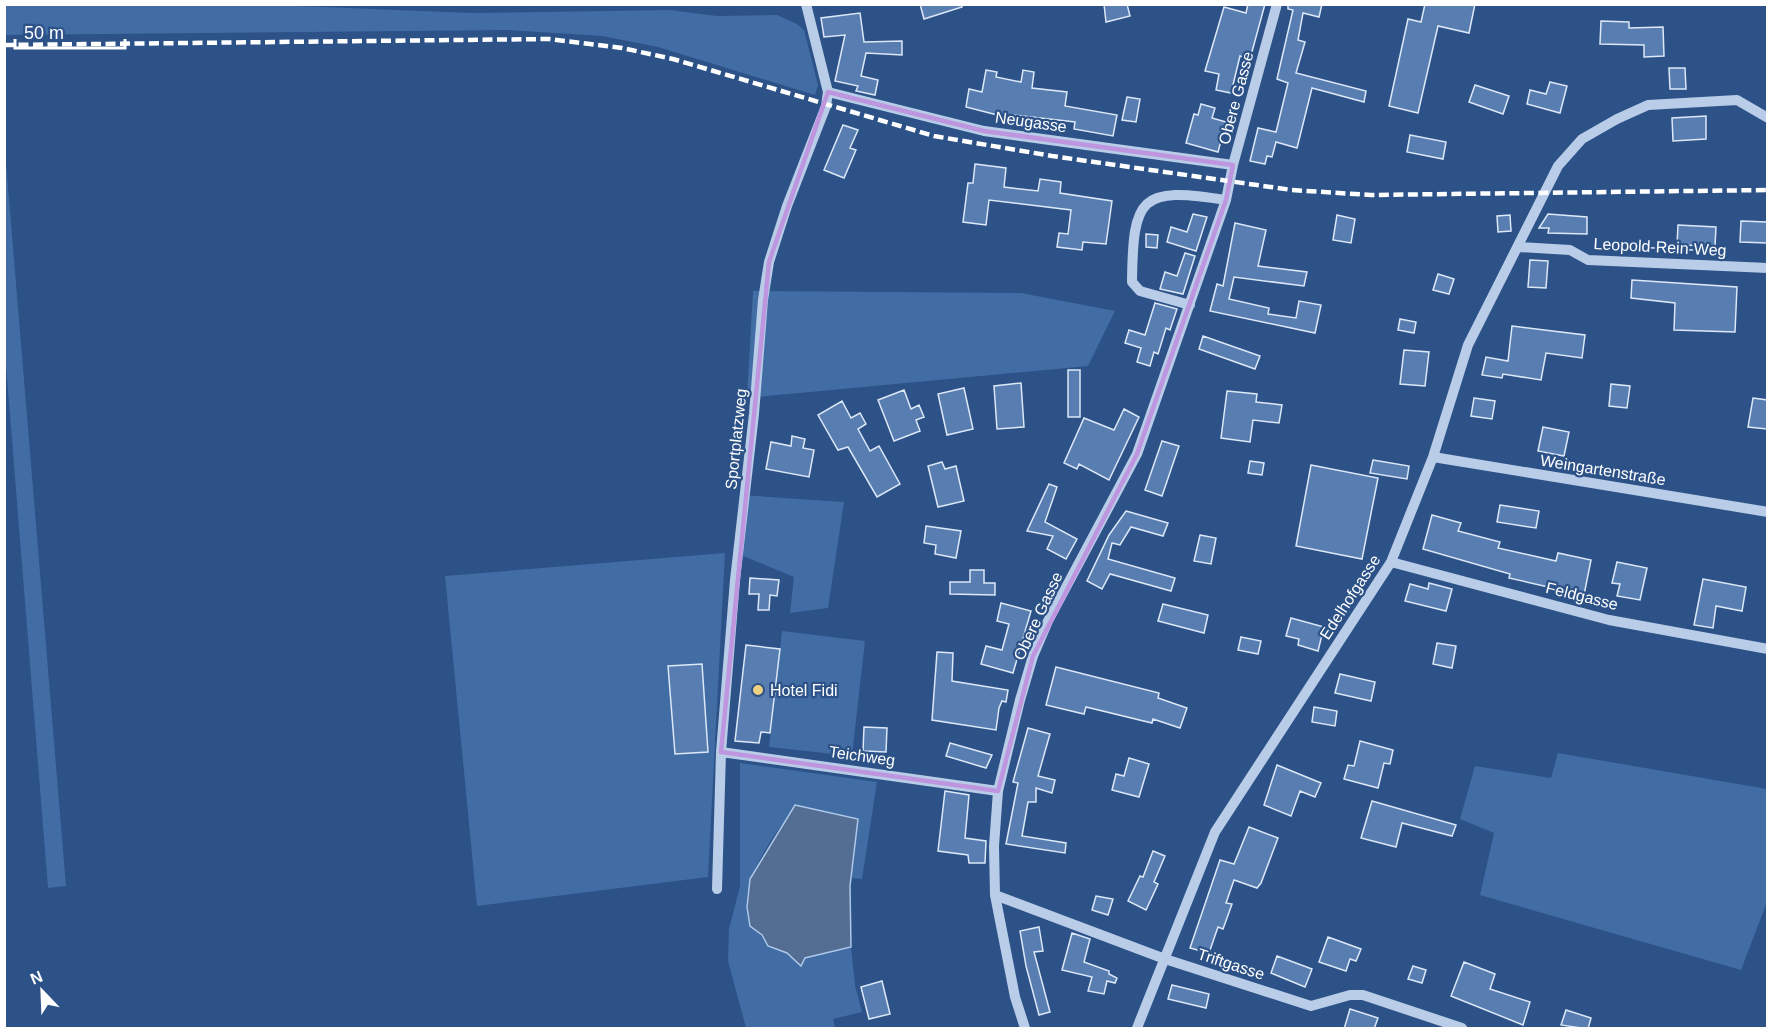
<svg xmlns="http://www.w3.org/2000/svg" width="1772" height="1033" font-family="Arial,sans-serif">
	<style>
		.green { fill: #416ca4 }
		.water { fill: #536d93; stroke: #aec8e8; stroke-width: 1.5 }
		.building { fill: #587eb1; stroke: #dce8f7; stroke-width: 1.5 }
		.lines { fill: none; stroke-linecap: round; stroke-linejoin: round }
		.minor { stroke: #b9cde8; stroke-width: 10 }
		.rail { stroke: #fff; stroke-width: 4.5; stroke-dasharray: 10 4.5; stroke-linecap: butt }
		.marked { fill: none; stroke: #bd96df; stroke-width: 4.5; stroke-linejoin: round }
		.poi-dot { fill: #edd082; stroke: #2c5288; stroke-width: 2 }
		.labels { text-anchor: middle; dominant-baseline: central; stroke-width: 4.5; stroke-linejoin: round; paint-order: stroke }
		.street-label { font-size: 16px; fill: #fff; stroke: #2c5288 }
		.poi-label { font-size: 16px; fill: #fff; stroke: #2c5288; text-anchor: start }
	</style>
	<rect width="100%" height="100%" fill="#2c5288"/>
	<!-- green -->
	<path class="green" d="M5,4H245L473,13L670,10L717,16L777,15L797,24L804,30L818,85L815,95L658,47L602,36L508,30L5,35Z
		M4,139L66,886L48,888L5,353Z
		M753,291L1021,293L1115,311L1088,366L747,398Z
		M740,495L844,502L828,608L790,613L794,577L736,553Z
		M725,553L708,877L477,906L445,576Z
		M782,631L865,641L852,756L769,747Z
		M1558,753L1767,789V902L1741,970L1480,895L1494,833L1460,819L1475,766L1551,778Z
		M740,763L877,782L862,879L851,878L857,819L795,805C778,832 740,878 748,910C751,926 760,933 768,946L787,953L796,961L851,947L855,985L862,1012L833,1019L835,1028H746L728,961L729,929L740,886Z"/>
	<!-- water -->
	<path class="water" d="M795,805L858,819L850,886L851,947L805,958L801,966L787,953L768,946L762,935L750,926L747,907L750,879Z"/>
	<!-- building -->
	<path class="building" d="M920,4H962V7L924,19Z
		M1104,4H1127L1130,16L1106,22Z
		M1248,4H1265L1250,59L1240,56L1231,93L1216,90L1219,74L1205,71L1224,7L1246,13Z
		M1288,4H1322L1319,17L1303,13L1298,40L1305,42L1296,73L1366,91L1364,102L1312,88L1297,148L1276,142L1272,157L1267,156L1265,164L1250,161L1258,128L1276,132L1288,83L1277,79L1293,10L1288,9Z
		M1425,4H1475L1469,33L1438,26L1418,113L1389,106L1408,19L1421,22Z
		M860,13L864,42L902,41V55L866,53L861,76L878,80L875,95L856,91L858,86L835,81L845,35L824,37L821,18Z
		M1601,21L1629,22V28L1663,27L1664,56L1644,57V45L1600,44Z
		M1669,68H1685L1686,89H1670Z
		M986,70L997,72L996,77L1021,82L1023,70L1034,72L1032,88L1067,92L1065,106L1117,115L1113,136L1074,129L1075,122L1014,115L1013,119L966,107L969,89L982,92Z
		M1550,82L1567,86L1560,113L1527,104L1530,90L1546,94Z
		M1475,85L1509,96L1503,114L1469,102Z
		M1127,97L1140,99L1136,122L1122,120Z
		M1201,104L1215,108L1212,118L1226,122L1218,152L1186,143L1194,114L1198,115Z
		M1706,116V139L1673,141L1672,118Z
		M843,125L858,130L850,148L856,150L844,178L824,170Z
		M1410,135L1446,142L1443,159L1407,152Z
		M975,164L1006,168L1004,187L1038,191L1040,179L1061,182L1060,193L1112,201L1106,244L1083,242L1082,250L1057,247L1059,233L1068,234L1071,210L989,200L986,225L963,222L968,183H973Z
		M1193,214L1207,217L1196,251L1167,242L1171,227L1187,232Z
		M1548,214L1587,217V234L1548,233L1549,228H1539Z
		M1337,215L1355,219L1351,243L1333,240Z
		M1510,215L1511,231L1498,232L1497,216Z
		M1741,221L1767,222V243L1740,242Z
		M1235,223L1266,230L1258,266L1307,272L1304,286L1234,277L1229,299L1269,308L1268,314L1296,318L1299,301L1321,305L1315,333L1210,311L1217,284L1223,286Z
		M1678,225L1716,227L1715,246L1677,245Z
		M1146,234L1158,235L1157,248L1146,247Z
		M1185,253L1195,256L1183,294L1160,289L1165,272L1177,276Z
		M1530,260L1548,261L1546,288L1528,287Z
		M1438,274L1454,279L1449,294L1433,290Z
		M1632,280L1737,287L1735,332L1674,330L1675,303L1631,298Z
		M1155,303L1177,309L1170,330L1166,328L1158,354L1154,352L1150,366L1137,362L1141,348L1125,343L1129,330L1145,335Z
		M1400,319L1416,322L1414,333L1398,330Z
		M1512,326L1585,335L1582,358L1546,353L1541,380L1503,374L1502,378L1482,375L1486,357L1508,361Z
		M1203,336L1260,356L1255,369L1199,349Z
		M1404,350L1429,352L1425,386L1400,384Z
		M1068,370H1080V417H1068Z
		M1021,383L1024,427L997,429L994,386Z
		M1611,384L1630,386L1627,408L1609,406Z
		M964,388L973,429L947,435L938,394Z
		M904,390L911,409L919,405L924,417L916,420L920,431L894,441L878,400Z
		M1227,391L1257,394L1256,402L1282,405L1279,423L1253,420L1250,442L1221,438Z
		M1474,398L1495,401L1492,419L1471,416Z
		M1753,398L1767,400V429L1748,427Z
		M842,401L851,418L860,413L866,424L858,429L870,451L879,446L900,484L877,497L848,447L838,450L818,415Z
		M1124,409L1139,417L1109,480L1079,464L1077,469L1064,463L1084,418L1114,430Z
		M1543,427L1569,432L1564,456L1538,451Z
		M792,436L805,439L803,448L814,450L809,477L766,469L771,442L791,446Z
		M1162,441L1179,446L1162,496L1145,490Z
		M1373,460L1409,466L1407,479L1370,473Z
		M1250,461L1264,463L1262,475L1248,473Z
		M942,462L945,469L956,466L964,501L938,507L928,466Z
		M1311,465L1378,478L1362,559L1296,546Z
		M1049,484L1057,487L1045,522L1077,539L1066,559L1047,549L1053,536L1027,531Z
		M1500,505L1539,511L1536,528L1497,522Z
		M1126,511L1168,523L1163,536L1131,527L1120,545L1112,543L1108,559L1175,578L1171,591L1110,574L1102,589L1087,581L1109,535Z
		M1432,515L1461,523L1458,531L1500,542L1498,548L1556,561L1558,553L1591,560L1584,595L1509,578L1510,574L1423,549Z
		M926,526L961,531L956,558L935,554L936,545L924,543Z
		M1200,535L1216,538L1211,564L1194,561Z
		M1617,562L1647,568L1640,600L1617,596L1620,584L1612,583Z
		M970,570H984V583H995V595L950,594V582H970Z
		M750,578L779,580L777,596L770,595L769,610H758L759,594H749Z
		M1703,579L1746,587L1742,611L1716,606L1713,628L1694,625Z
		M1429,583L1452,589L1446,611L1405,601L1410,584L1428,589Z
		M1001,603L1031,611L1013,673L981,664L986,646L1002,650L1009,624L997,621Z
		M1163,604L1208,615L1204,633L1158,621Z
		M1291,618L1324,627L1318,651L1298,645L1299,639L1286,636Z
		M1241,637L1261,641L1258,654L1238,650Z
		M1437,643L1456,646L1452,668L1433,664Z
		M746,645L780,649L770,733L761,732L759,743L735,741Z
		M937,652L953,653L952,681L1008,690L1006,702L1002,701L999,708L996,730L932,720Z
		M702,664L708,752L675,754L668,666Z
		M1056,667L1159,693L1158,698L1187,708L1180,728L1153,719L1152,723L1086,707L1084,714L1046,705Z
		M1340,674L1375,682L1371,701L1335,693Z
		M1314,707L1337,711L1335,726L1312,722Z
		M864,727L887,728L886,752L863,751Z
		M1028,728L1050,734L1038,776L1055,780L1052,793L1036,788V802H1028L1022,836L1066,843L1065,853L1006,844L1018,783L1013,782Z
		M1360,741L1393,750L1390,764L1384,763L1378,788L1344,779L1348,765L1354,766Z
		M950,743L992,755L986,768L946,756Z
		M1129,758L1149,764L1139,797L1112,790L1116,774L1124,776Z
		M1277,765L1321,783L1315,797L1300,791L1291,816L1264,805Z
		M945,791L969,795L965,838L986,841L985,863H969L968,855L938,851Z
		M1372,801L1456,825L1452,836L1402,823L1396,847L1361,838Z
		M1249,827L1278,838L1261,883L1257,888L1234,880L1226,903L1232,904L1223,929L1218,927L1209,953L1190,948L1220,860L1234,864Z
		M1153,851L1165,856L1154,882L1158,884L1146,910L1128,901L1140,876L1143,877Z
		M1096,896L1113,899L1108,915L1092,910Z
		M1039,927L1043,951L1034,952L1050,1012L1039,1015L1026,966L1020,931Z
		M1072,933L1090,939L1084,962L1109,971V974L1117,978L1115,983L1107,981L1104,994L1088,991L1092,977L1062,970Z
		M1328,937L1361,949L1356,961L1350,959L1346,971L1319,962Z
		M1277,956L1312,969L1305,987L1271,973Z
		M1464,962L1495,974L1490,989L1530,1002L1523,1025L1451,996Z
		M1413,966L1426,970L1422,983L1408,979Z
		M882,981L890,1014L869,1019L861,987Z
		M1172,985L1209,994L1206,1008L1168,999Z
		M1350,1009L1378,1018L1374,1029H1344Z
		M1566,1010L1591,1018L1588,1029L1561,1025Z"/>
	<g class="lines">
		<!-- minor -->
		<path class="minor" d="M828,92L984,131L1233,165
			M1518,247L1570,250L1588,260L1768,268
			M1190,305L1140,291L1132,282C1133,197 1140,186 1226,200
			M1433,457L1768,512
			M1391,562L1609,620L1768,649
			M721,752L998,791
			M717,889L721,752L735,580L754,414L763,300L769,262L787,206L826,106L828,92L806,4
			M995,895L1165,959L1311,1006L1350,995H1363L1462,1028
			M1025,1028L1015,997L995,895L994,846L998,791L1020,700L1033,656L1048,621L1137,454L1226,200L1233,165L1277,4
			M1137,1028L1215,832L1391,562L1433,457L1468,345L1558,166L1582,139L1617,119L1648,105L1737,100L1768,118"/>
		<!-- rail -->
		<path class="rail" d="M4,45L549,39L622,48L673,59L934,136L1052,156L1292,190L1371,195L1768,190"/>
	</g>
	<!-- marked area -->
	<path class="marked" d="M828,92L984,131L1233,165L1226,200L1137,454L1033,656L998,791L721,752L769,262Z"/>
	<!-- markers -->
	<circle class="poi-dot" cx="758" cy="690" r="6"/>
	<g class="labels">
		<!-- street labels -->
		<g class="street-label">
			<text transform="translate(1236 98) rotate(-75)">Obere Gasse</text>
			<text transform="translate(1031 122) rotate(8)">Neugasse</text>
			<text transform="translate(1660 247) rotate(3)">Leopold-Rein-Weg</text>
			<text transform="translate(736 439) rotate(-84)">Sportplatzweg</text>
			<text transform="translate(1603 470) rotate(9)">Weingartenstraße</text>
			<text transform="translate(1582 596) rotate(14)">Feldgasse</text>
			<text transform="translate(1350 597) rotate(-57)">Edelhofgasse</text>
			<text transform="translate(1038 616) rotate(-65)">Obere Gasse</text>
			<text transform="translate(862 756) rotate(8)">Teichweg</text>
			<text transform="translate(1231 964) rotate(18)">Triftgasse</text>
		</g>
		<!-- poi labels -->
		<g class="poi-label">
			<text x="770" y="690">Hotel Fidi</text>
		</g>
	</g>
	<!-- border -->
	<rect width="1772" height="1033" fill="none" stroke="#ffffff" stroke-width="12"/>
	<!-- north arrow -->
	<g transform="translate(42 991) rotate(337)" stroke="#2c5288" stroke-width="4.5" paint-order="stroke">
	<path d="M0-4.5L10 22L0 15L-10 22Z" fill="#ffffff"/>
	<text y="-9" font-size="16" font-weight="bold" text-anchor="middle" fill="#ffffff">N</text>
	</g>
	<!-- scale -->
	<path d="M15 39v9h110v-9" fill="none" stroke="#ffffff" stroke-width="3"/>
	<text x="24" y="39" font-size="18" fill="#ffffff" stroke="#2c5288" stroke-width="4.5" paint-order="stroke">50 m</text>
</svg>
